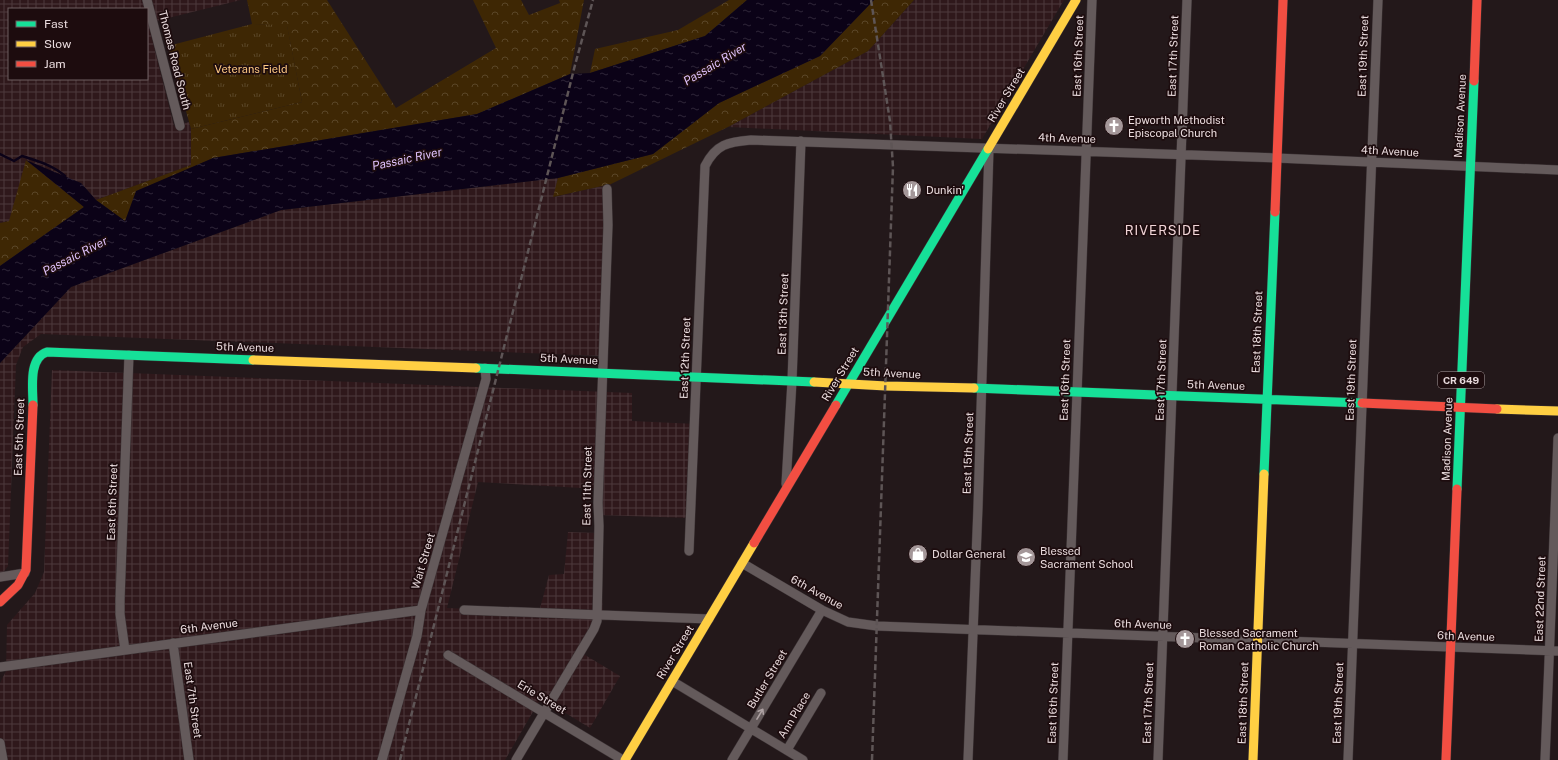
<svg xmlns="http://www.w3.org/2000/svg" width="1558" height="760" font-family="'Public Sans',sans-serif">
	<style>
		.industrial { fill: url(#industrial-grid); fill-rule: evenodd }
		.forest { fill: url(#forest-crowns) }
		.park { fill: url(#park-tufts) }
		.water { fill: url(#water-ripples) }
		.lines { fill: none; stroke-linecap: round; stroke-linejoin: round }
		.stream { stroke: #0b0217; stroke-width: 2.5 }
		.street-casing { stroke: #3c3335; stroke-width: 10 }
		.fast-casing { stroke: #3c3335; stroke-width: 10 }
		.slow-casing { stroke: #3c3335; stroke-width: 10 }
		.jam-casing { stroke: #3c3335; stroke-width: 10 }
		.street { stroke: #645a5b; stroke-width: 9 }
		.fast { stroke: #16e098; stroke-width: 9 }
		.slow { stroke: #ffcf43; stroke-width: 9 }
		.jam { stroke: #f24e42; stroke-width: 9 }
		.rail { stroke: #5e5556; stroke-width: 2.5; stroke-dasharray: 6 3; stroke-linecap: butt }
		.oneway { stroke: #aea2a3 }
		.labels { text-anchor: middle; dominant-baseline: central; stroke-width: 3.5; stroke-linejoin: round; paint-order: stroke }
		.shield { fill: #1d0c0e; stroke: #ac9ea0; stroke-width: 1 }
		.shield-label { font-size: 10px; font-weight: bold; fill: #eadcde }
		.street-label { font-size: 11px; fill: #eadcde; stroke: #1d0c0e }
		.park-label { font-size: 11px; fill: #ffca84; stroke: #1d0c0e }
		.poi-label { font-size: 11px; fill: #eadcde; stroke: #1d0c0e; text-anchor: start }
		.water-label { font-size: 12px; font-style: italic; fill: #dec1fb; stroke: #1d0c0e }
		.quarter-label { font-size: 13px; letter-spacing: 1px; fill: #f1d5d8; stroke: #1d0c0e }
	</style>
	<defs>
		<pattern id="industrial-grid" width="8" height="8" patternUnits="userSpaceOnUse"><rect width="8" height="8" fill="#2f181b"/><path d="M0 4h8M4 0v8" fill="none" stroke="#4d393c"/></pattern>
		<pattern id="forest-crowns" width="20" height="18" patternUnits="userSpaceOnUse"><rect width="20" height="18" fill="#3e2704"/><path d="M2 6a3 3 0 1 1 6 0M12 15a3 3 0 1 1 6 0" fill="none" stroke="#5a4628"/></pattern>
		<pattern id="park-tufts" width="24" height="20" patternUnits="userSpaceOnUse"><rect width="24" height="20" fill="#3e2704"/><path d="M3 7l-1-3M5 7V3M7 7l1-3M15 17l-1-3M17 17v-4M19 17l1-3" fill="none" stroke="#5a4628"/></pattern>
		<pattern id="water-ripples" width="26" height="14" patternUnits="userSpaceOnUse"><rect width="26" height="14" fill="#0b0217"/><path d="M2 4q2-2 4 0t4 0M15 11q2-2 4 0t4 0" fill="none" stroke="#2f2638"/></pattern>
	</defs>
	<rect width="100%" height="100%" fill="#23181a"/>
	<!-- industrial -->
	<path class="industrial" d="M0,0H241L148,23L174,126L189,122L191,129V165L96,200L81,183L9,221L0,223ZM9,9H147V79H9Z
		M914,0H1064L982,139L728,127L868,51Z
		M558,178L554,197L611,184L604,356L41,334L23,347L16,365L8,566L0,577V363L71,287L281,210Z
		M52,370L632,393V421L696,424L692,518L598,515V489L478,482L447,608L539,612L549,575L564,574L568,532L597,533L603,614L580,652L620,676L590,728L541,698L505,760H0V683L6,671L7,625L35,593L44,572Z"/>
	<!-- forest -->
	<path class="forest" d="M247,0H327L396,108L496,48L473,0H521L529,15L560,3L559,0H584L570,74L477,114L213,158L125,221L96,200L191,165V129L302,102L287,26L252,24Z
		M729,0H747L705,36L590,73L595,49L678,30Z
		M874,0H914L868,51L728,127L611,184L553,197L558,178L653,154L719,103L820,56Z
		M26,160L84,207L0,266V223L9,221Z"/>
	<!-- park -->
	<path class="park" d="M252,24L287,25L302,102L191,129L168,46Z"/>
	<!-- water -->
	<path class="water" d="M747,0H874L820,56L719,103L653,154L558,178L281,210L71,287L0,363V266L84,207L26,160L81,183L96,200L125,221L136,191L213,158L477,114L570,74L590,73L705,36Z"/>
	<g class="lines">
		<!-- stream -->
		<path class="stream" d="M0,154L14,161L22,156C37,161 53,165 65,176"/>
		<!-- street casing -->
		<g class="street-casing">
			<path id="street" d="M147,0L180,126
				M786,484L792,381L801,141
				M689,551L705,166C716,144 728,142 751,140L1276,158L1558,170
				M742,563L822,610L848,622L877,626L1558,651
				M0,577L25,573
				M464,610L709,619
				M173,643L189,760
				M125,650L120,614V600L129,355
				M448,655L623,760
				M0,667L421,610
				M672,681L803,760
				M0,743L3,760
				M787,750L821,693
				M382,760L417,636L421,610L486,379L485,368
				M516,760L594,629L597,621L599,526L598,503L608,225L607,189
				M732,760L822,610
				M968,760L978,507L989,149
				M1063,760L1092,0
				M1158,760L1187,0
				M1348,760L1378,0
				M1545,760L1558,438"/>
		</g>
		<!-- fast casing -->
		<g class="fast-casing">
			<path id="fast" d="M476,368L814,382
				M974,388L1362,403
				M33,405C33,389 28,358 47,352L253,360
				M836,405L988,149
				M1264,474L1275,212
				M1457,489L1474,81"/>
		</g>
		<!-- slow casing -->
		<g class="slow-casing">
			<path id="slow" d="M988,149L1076,0
				M253,360L476,368
				M814,382L886,386L974,388
				M1497,409L1558,411
				M625,760L754,543
				M1253,760L1264,474"/>
		</g>
		<!-- jam casing -->
		<g class="jam-casing">
			<path id="jam" d="M1474,81L1477,0
				M1275,212L1283,0
				M1362,403L1497,409
				M754,543L836,405
				M0,602L18,585L26,570L33,405
				M1446,760L1457,489"/>
		</g>
		<!-- street -->
		<use href="#street" class="street"/>
		<!-- fast -->
		<use href="#fast" class="fast"/>
		<!-- slow -->
		<use href="#slow" class="slow"/>
		<!-- jam -->
		<use href="#jam" class="jam"/>
		<!-- rail -->
		<path class="rail" d="M871,0L890,121L893,167L872,760
			M400,760L575,65L593,0"/>
	</g>
	<!-- one-way arrows -->
	<defs><path id="oneway-shaft" d="M-6 0H5M1.5-3L5.5 0L1.5 3" fill="none" stroke-width="1.6" stroke-linecap="round" stroke-linejoin="round"/></defs>
	<use class="oneway" href="#oneway-shaft" transform="translate(760 714) rotate(-59)"/>
	<!-- icons -->
	<defs>
		<g id="church-disc" transform="scale(1)"><circle r="9.5" fill="#a49799" stroke="#1d0c0e"/><path d="M-1.2-6h2.4v3.5h3.3v2.4h-3.3V6h-2.4V-.1h-3.3v-2.4h3.3Z" fill="#fff"/></g>
		<g id="restaurant-disc" transform="scale(1)"><circle r="9.5" fill="#a49799" stroke="#1d0c0e"/><path d="M-5-6h1v4h1v-4h1v4h1v-4h1v5L-1.5 .5V6h-2V.5L-5-1ZM5-6V6H3V1.5H1.5Q1.5-4 5-6Z" fill="#fff"/></g>
		<g id="shop-disc" transform="scale(1)"><circle r="9.5" fill="#a49799" stroke="#1d0c0e"/><path d="M-5-2.5h2.3a2.7 3.5 0 0 1 5.4 0H5L5.5 6h-11ZM-1.5-2.5h3a1.5 2.3 0 0 0-3 0Z" fill="#fff"/></g>
		<g id="school-disc" transform="scale(1)"><circle r="9.5" fill="#a49799" stroke="#1d0c0e"/><path d="M0-5L7-2L0 1L-7-2ZM-4 1L0 2.5L4 1V4Q0 6-4 4Z" fill="#fff"/></g>
	</defs>
	<g fill-rule="evenodd">
		<use href="#church-disc" x="1114" y="126"/>
		<use href="#restaurant-disc" x="912" y="190"/>
		<use href="#shop-disc" x="918" y="554"/>
		<use href="#school-disc" x="1026" y="557"/>
		<use href="#church-disc" x="1185" y="639"/>
	</g>
	<g class="labels">
		<!-- shield labels -->
		<rect class="shield" x="1438" y="372" width="46" height="16" rx="3"/>
		<g class="shield-label">
			<text x="1461" y="380">CR 649</text>
		</g>
		<!-- street labels -->
		<g class="street-label">
			<text transform="translate(1078 56) rotate(-88)">East 16th Street</text>
			<text transform="translate(1173 56) rotate(-88)">East 17th Street</text>
			<text transform="translate(1363 56) rotate(-88)">East 19th Street</text>
			<text transform="translate(175 60) rotate(76)">Thomas Road South</text>
			<text transform="translate(1006 95) rotate(-59)">River Street</text>
			<text transform="translate(1460 116) rotate(-87)">Madison Avenue</text>
			<text transform="translate(1067 138) rotate(2)">4th Avenue</text>
			<text transform="translate(1390 151) rotate(3)">4th Avenue</text>
			<text transform="translate(783 314) rotate(-88)">East 13th Street</text>
			<text transform="translate(1257 332) rotate(-88)">East 18th Street</text>
			<text transform="translate(245 347) rotate(2)">5th Avenue</text>
			<text transform="translate(685 358) rotate(-88)">East 12th Street</text>
			<text transform="translate(569 359) rotate(3)">5th Avenue</text>
			<text transform="translate(892 373) rotate(3)">5th Avenue</text>
			<text transform="translate(840 374) rotate(-59)">River Street</text>
			<text transform="translate(1065 380) rotate(-88)">East 16th Street</text>
			<text transform="translate(1161 380) rotate(-88)">East 17th Street</text>
			<text transform="translate(1351 380) rotate(-88)">East 19th Street</text>
			<text transform="translate(1216 385) rotate(2)">5th Avenue</text>
			<text transform="translate(19 437) rotate(-88)">East 5th Street</text>
			<text transform="translate(1447 439) rotate(-88)">Madison Avenue</text>
			<text transform="translate(968 453) rotate(-88)">East 15th Street</text>
			<text transform="translate(587 486) rotate(-89)">East 11th Street</text>
			<text transform="translate(112 502) rotate(-88)">East 6th Street</text>
			<text transform="translate(423 561) rotate(-74)">Wait Street</text>
			<text transform="translate(817 592) rotate(29)">6th Avenue</text>
			<text transform="translate(1540 599) rotate(-88)">East 22nd Street</text>
			<text transform="translate(1143 624) rotate(2)">6th Avenue</text>
			<text transform="translate(209 626) rotate(-7)">6th Avenue</text>
			<text transform="translate(1466 636) rotate(2)">6th Avenue</text>
			<text transform="translate(675 652) rotate(-59)">River Street</text>
			<text transform="translate(767 679) rotate(-59)">Butler Street</text>
			<text transform="translate(542 697) rotate(31)">Erie Street</text>
			<text transform="translate(193 700) rotate(82)">East 7th Street</text>
			<text transform="translate(1053 703) rotate(-88)">East 16th Street</text>
			<text transform="translate(1148 703) rotate(-88)">East 17th Street</text>
			<text transform="translate(1243 703) rotate(-88)">East 18th Street</text>
			<text transform="translate(1338 703) rotate(-88)">East 19th Street</text>
			<text transform="translate(794 715) rotate(-59)">Ann Place</text>
		</g>
		<!-- park labels -->
		<g class="park-label">
			<text x="251" y="69">Veterans Field</text>
		</g>
		<!-- poi labels -->
		<g class="poi-label">
			<text x="1128" y="120">Epworth Methodist<tspan x="1128" dy="13">Episcopal Church</tspan></text>
			<text x="926" y="190">Dunkin'</text>
			<text x="1040" y="551">Blessed<tspan x="1040" dy="13">Sacrament School</tspan></text>
			<text x="932" y="554">Dollar General</text>
			<text x="1199" y="633">Blessed Sacrament<tspan x="1199" dy="13">Roman Catholic Church</tspan></text>
		</g>
		<!-- water labels -->
		<g class="water-label">
			<text transform="translate(715 64) rotate(-31)">Passaic River</text>
			<text transform="translate(407 159) rotate(-12)">Passaic River</text>
			<text transform="translate(75 256) rotate(-27)">Passaic River</text>
		</g>
		<!-- quarter labels -->
		<g class="quarter-label">
			<text x="1163" y="230">RIVERSIDE</text>
		</g>
	</g>
	<!-- legend -->
	<rect x="8" y="8" width="140" height="72" fill="#1d0c0e" stroke="#6f5f61"/>
	<rect x="16" y="21" width="20" height="6" fill="#16e098" stroke="#6f5f61"/>
	<text x="44" y="28" font-size="12" fill="#eadcde">Fast</text>
	<rect x="16" y="41" width="20" height="6" fill="#ffcf43" stroke="#6f5f61"/>
	<text x="44" y="48" font-size="12" fill="#eadcde">Slow</text>
	<rect x="16" y="61" width="20" height="6" fill="#f24e42" stroke="#6f5f61"/>
	<text x="44" y="68" font-size="12" fill="#eadcde">Jam</text>
</svg>
